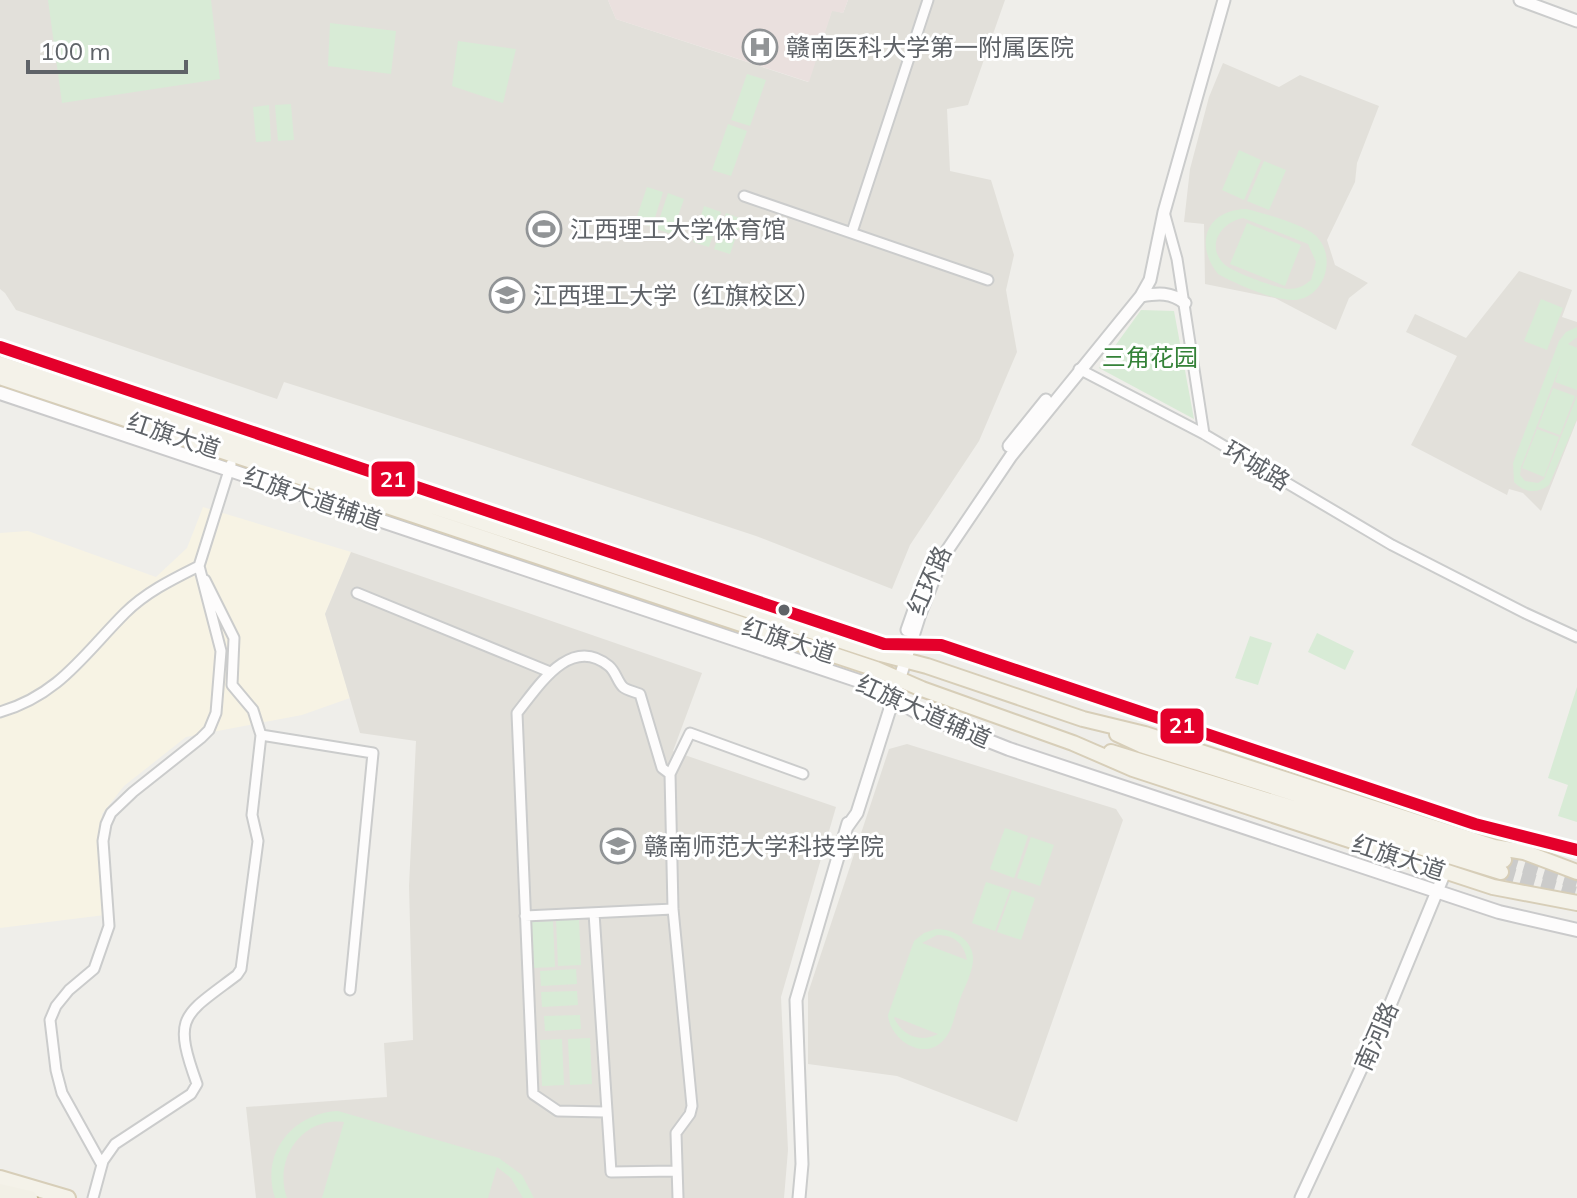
<svg xmlns="http://www.w3.org/2000/svg" width="1577" height="1198" font-family="Mulish,'Noto Sans SC',sans-serif">
	<style>
		.commercial { fill: #f7f3e4 }
		.education { fill: #e2e0da }
		.medical { fill: #eae0de }
		.green { fill: #d8ebd6; fill-rule: evenodd }
		.lines { fill: none; stroke-linecap: round; stroke-linejoin: round }
		.primary-tunnel { stroke: #cbcbca; stroke-width: 14; stroke-dasharray: 14 7; stroke-linecap: butt }
		.minor-casing { stroke: #cbcccc; stroke-width: 13 }
		.tertiary-casing { stroke: #cbcccc; stroke-width: 15 }
		.secondary-casing { stroke: #cacacb; stroke-width: 16 }
		.primary-casing { stroke: #d7ceb8; stroke-width: 18 }
		.trunk-casing { stroke: #c8b996; stroke-width: 18 }
		.minor { stroke: #fdfcfc; stroke-width: 9 }
		.tertiary { stroke: #fdfcfc; stroke-width: 11 }
		.secondary { stroke: #fdfcfc; stroke-width: 12 }
		.primary { stroke: #f4f2e9; stroke-width: 14 }
		.trunk { stroke: #f2f0e6; stroke-width: 14 }
		.bus-1-casing { stroke: #fff; stroke-width: 18 }
		.bus-1 { stroke: #e4002b; stroke-width: 12 }
		.bus-dot { fill: #5f6368; stroke: #fff; stroke-width: 3 }
		.labels { text-anchor: middle; dominant-baseline: central; stroke-width: 6; stroke-linejoin: round; paint-order: stroke }
		.poi-label { font-size: 24px; fill: #5f6368; stroke: #fff; text-anchor: start }
		.park-label { font-size: 24px; fill: #348238; stroke: #fff }
		.street-label { font-size: 24px; fill: #5f6368; stroke: #fff }
		.line-badge { stroke: #fff; stroke-width: 3 }
		.badge-label { font-size: 22px; text-anchor: middle; font-weight: bold; fill: #fff }
	</style>
	<rect width="100%" height="100%" fill="#efeeea"/>
	<!-- commercial -->
	<path class="commercial" d="M203,507L351,552L325,614L350,698L302,715L186,737L124,786L102,814L105,915L0,928V533L28,531L156,577L187,548Z"/>
	<!-- education -->
	<path class="education" d="M0,0H608L616,19L808,82L832,10L843,13L848,0H1005L968,105L947,109L950,171L991,180L1014,255L1006,290L1017,352L979,441L910,545L892,589L756,536L463,439L284,382L277,399L16,310L5,293L0,289Z
		M1223,63L1279,87L1300,75L1379,106L1357,163L1355,182L1327,240L1335,265L1368,283L1349,298L1336,330L1275,298L1205,284L1204,224L1184,222L1190,169L1209,97Z
		M1519,271L1572,290L1562,317L1577,322V420L1541,511L1523,493L1509,489L1507,495L1411,445L1457,356L1406,332L1415,314L1466,338Z
		M351,552L702,673L673,751L836,807L781,997L788,1150L784,1198H256L246,1107L387,1097L384,1043L413,1040L409,886L416,741L360,733L325,614Z
		M907,744L1116,809L1123,820L1017,1122L897,1076L808,1064V993L889,749Z"/>
	<!-- medical -->
	<path class="medical" d="M608,0H848L843,13L832,11L809,82L616,19Z"/>
	<!-- green -->
	<path class="green" d="M48,0H211L220,79L62,103Z
		M330,23L396,31L391,74L328,66Z
		M458,41L516,49L503,103L452,86Z
		M747,74L766,80L750,126L731,120Z
		M291,104L294,140L278,141L275,105Z
		M269,105L271,141L256,142L253,107Z
		M728,124L747,131L731,176L712,170Z
		M1239,150L1261,160L1244,200L1222,190Z
		M1264,161L1286,170L1269,210L1247,201Z
		M647,187L663,192L652,227L635,222Z
		M668,193L684,199L672,234L656,229Z
		M704,206L721,212L709,247L693,242Z
		M1246,209C1263,213 1302,224 1315,235C1338,256 1325,298 1294,300C1274,301 1236,284 1218,274C1194,244 1206,210 1246,209ZM1243,218L1308,244L1316,262L1311,280C1304,286 1298,289 1288,289C1276,288 1232,272 1224,264C1205,245 1222,222 1243,218Z
		M726,213L742,219L730,254L714,249Z
		M1247,223L1301,245L1285,286L1230,264Z
		M1541,299L1563,308L1547,350L1524,341Z
		M1141,310L1174,311L1194,419L1099,368Z
		M1577,327V337L1568,344L1577,348V390L1555,382L1561,363L1521,467L1520,475L1525,481L1538,483L1544,479L1577,396V419L1549,485C1537,494 1525,493 1514,482L1513,463L1559,341L1566,332Z
		M1553,388L1575,396L1560,435L1538,427Z
		M1537,429L1559,437L1544,477L1522,468Z
		M1317,633L1354,651L1345,670L1308,652Z
		M1250,636L1272,643L1258,685L1235,678Z
		M1577,687V822L1558,816L1568,785L1548,778Z
		M1005,828L1028,836L1014,878L990,869Z
		M1031,837L1054,845L1040,886L1017,878Z
		M986,882L1010,890L995,931L972,923Z
		M1012,890L1035,898L1021,940L997,932Z
		M579,919L581,965L558,966L556,920Z
		M553,921L555,967L532,968L530,922Z
		M936,929C953,928 975,941 973,961C972,974 963,990 959,1002C955,1013 953,1028 946,1037C927,1064 890,1041 888,1015L914,941L924,933ZM937,935C954,935 964,943 967,960L922,943ZM894,1018L895,1017L938,1034C920,1043 903,1036 894,1018Z
		M576,969L577,984L541,986L540,971Z
		M577,991L578,1005L542,1007L541,992Z
		M580,1015L581,1029L545,1031L544,1016Z
		M590,1038L592,1084L570,1085L568,1039Z
		M562,1039L564,1085L542,1086L540,1040Z
		M338,1111L499,1158L522,1175L534,1198H523L511,1178L497,1167L488,1198H322L344,1122C302,1117 273,1159 287,1198H275C260,1153 293,1113 338,1111Z"/>
	<g class="lines">
		<!-- primary-tunnel -->
		<path class="primary-tunnel" d="M1504,860L1577,882
			M1501,872L1577,894"/>
		<!-- minor casing -->
		<g class="minor-casing">
			<path id="minor" d="M744,196L988,280
				M1164,212L1177,259L1204,434
				M852,232L928,0
				M1079,369L1204,434L1392,545L1525,613L1577,637
				M357,593L550,672
				M0,712C59,695 84,654 125,613C146,592 173,579 199,566
				M261,735L373,753L350,990
				M594,913L611,1172L675,1171
				M525,916L673,909
				M605,1112L558,1111L533,1094L517,713C538,687 570,634 609,666C616,672 617,681 623,687C626,690 635,692 640,694L662,768L670,774
				M102,1165L62,1093L56,1070L50,1020L56,1006L69,990L94,969L109,926L103,841L106,824L111,813L133,792L201,738L209,730L216,713L221,651L199,566L231,464
				M93,1198L103,1161L115,1144L191,1094L197,1084C172,1015 183,1016 237,975L241,969L258,841L252,815L261,735L253,710L232,685L234,638L205,580
				M678,1198L676,1133L690,1114L692,1106L673,909L670,774L690,733L803,774"/>
		</g>
		<!-- tertiary casing -->
		<g class="tertiary-casing">
			<path id="tertiary" d="M1520,0L1577,21
				M1141,296C1158,293 1171,292 1185,303
				M1009,446L1046,400
				M907,630L921,590
				M847,827L857,813L920,614L942,558L1011,456L1141,296L1150,280L1164,212L1224,0
				M799,1198L802,1164L796,1000L848,823
				M1301,1198L1386,1015L1445,872"/>
		</g>
		<!-- secondary casing -->
		<g class="secondary-casing">
			<path id="secondary" d="M0,347L884,644L941,645L1475,824L1577,850
				M0,393L871,685L918,713L1009,749L1499,912L1577,930"/>
		</g>
		<!-- primary casing -->
		<g class="primary-casing">
			<path id="primary" d="M0,364L881,654L927,666L1083,719L1145,734L1494,847L1524,852L1577,872
				M0,377L876,669L922,689L1073,743L1133,769L1493,887L1577,903
				M1117,734L1141,745L1504,860
				M1111,752L1501,872
				M0,1178L68,1198"/>
		</g>
		<!-- trunk casing -->
		<g class="trunk-casing">
			<path id="trunk" d="M0,1191L30,1198"/>
		</g>
		<!-- minor -->
		<use href="#minor" class="minor"/>
		<!-- tertiary -->
		<use href="#tertiary" class="tertiary"/>
		<!-- secondary -->
		<use href="#secondary" class="secondary"/>
		<!-- primary -->
		<use href="#primary" class="primary"/>
		<!-- trunk -->
		<use href="#trunk" class="trunk"/>
		<!-- bus-1 casing -->
		<g class="bus-1-casing">
			<path id="bus-1" d="M0,347L884,644L941,645L1475,824L1577,850"/>
		</g>
		<!-- bus-1 -->
		<use href="#bus-1" class="bus-1"/>
	</g>
	<!-- icons -->
	<defs>
		<g id="hospital-ring" transform="scale(1.8)"><circle r="9.5" fill="#fff" stroke="#919496" stroke-width="1.5"/><path d="M-5-5h3v3.5h4V-5h3V5h-3V1.5h-4V5h-3Z" fill="#919496"/></g>
		<g id="stadium-ring" transform="scale(1.8)"><circle r="9.5" fill="#fff" stroke="#919496" stroke-width="1.5"/><path d="M0-5a6.5 5 0 1 0 0 10a6.5 5 0 1 0 0-10ZM-3.5-1.8h7v3.6h-7Z" fill="#919496"/></g>
		<g id="university-ring" transform="scale(1.8)"><circle r="9.5" fill="#fff" stroke="#919496" stroke-width="1.5"/><path d="M0-5L7-2L0 1L-7-2ZM-4 1L0 2.5L4 1V4Q0 6-4 4Z" fill="#919496"/></g>
	</defs>
	<g fill-rule="evenodd">
		<use href="#hospital-ring" x="760" y="47"/>
		<use href="#stadium-ring" x="544" y="229"/>
		<use href="#university-ring" x="507" y="295"/>
		<use href="#university-ring" x="618" y="846"/>
	</g>
	<!-- markers -->
	<circle class="bus-dot" cx="784" cy="610" r="7"/>
	<g class="labels">
		<!-- poi labels -->
		<g class="poi-label">
			<text x="786" y="47">赣南医科大学第一附属医院</text>
			<text x="570" y="229">江西理工大学体育馆</text>
			<text x="533" y="295">江西理工大学（红旗校区）</text>
			<text x="644" y="846">赣南师范大学科技学院</text>
		</g>
		<!-- park labels -->
		<g class="park-label">
			<text x="1150" y="357">三角花园</text>
		</g>
		<!-- street labels -->
		<g class="street-label">
			<text transform="translate(174 435) rotate(18)">红旗大道</text>
			<text transform="translate(1257 465) rotate(31)">环城路</text>
			<text transform="translate(313 498) rotate(19)">红旗大道辅道</text>
			<text transform="translate(929 580) rotate(-66)">红环路</text>
			<text transform="translate(789 640) rotate(18)">红旗大道</text>
			<text transform="translate(924 711) rotate(24)">红旗大道辅道</text>
			<text transform="translate(1399 857) rotate(18)">红旗大道</text>
			<text transform="translate(1376 1036) rotate(-66)">南河路</text>
		</g>
	</g>
	<g class="line-badge">
		<rect x="370" y="460" width="46" height="38" rx="8" fill="#e4002b"/>
		<rect x="1159" y="707" width="46" height="38" rx="8" fill="#e4002b"/>
	</g>
	<g class="badge-label">
		<text x="393" y="487">21</text>
		<text x="1182" y="733">21</text>
	</g>
	<!-- scale -->
	<path d="M28 60v12h158v-12" fill="none" stroke="#5f6368" stroke-width="4"/>
	<text x="40" y="60" font-size="24" fill="#5f6368" stroke="#ffffff" stroke-width="6" paint-order="stroke">100 m</text>
</svg>
